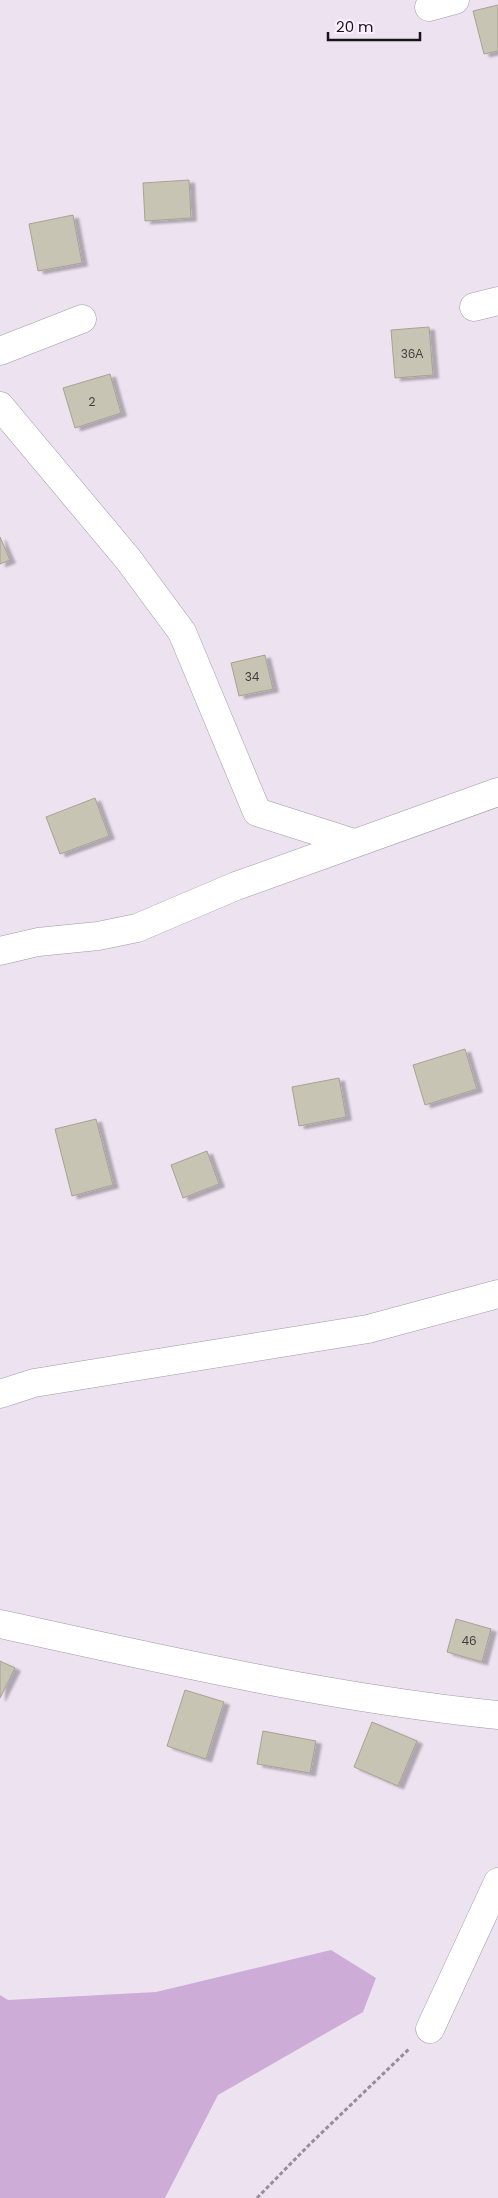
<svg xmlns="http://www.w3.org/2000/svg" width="498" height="2198" font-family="Poppins,sans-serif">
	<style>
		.green { fill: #cdadd7 }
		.building { fill: #c8c4b4; stroke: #a6a293; filter: url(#shadow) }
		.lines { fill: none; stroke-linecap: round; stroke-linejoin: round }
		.minor-casing { stroke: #a298a5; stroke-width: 29 }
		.path { stroke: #968e98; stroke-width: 3; stroke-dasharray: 4 2.5; stroke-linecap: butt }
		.minor { stroke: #fff; stroke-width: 28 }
		.labels { text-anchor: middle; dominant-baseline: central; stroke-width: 5; stroke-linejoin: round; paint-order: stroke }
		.number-label { font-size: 12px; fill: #433f3f }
	</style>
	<defs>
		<filter id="shadow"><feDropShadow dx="5.5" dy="3" stdDeviation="1" flood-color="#0004"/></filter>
	</defs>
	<rect width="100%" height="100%" fill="#ede3f0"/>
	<!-- green -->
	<path class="green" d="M331,1950L376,1978L363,2012L218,2095L165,2198H0V1995L8,2000L156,1992Z"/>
	<!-- building -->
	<path class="building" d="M498,5V51L484,54L473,11Z
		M189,180L191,218L145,221L143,183Z
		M73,215L82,263L38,271L29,224Z
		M429,327L433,375L395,378L391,330Z
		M110,374L121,413L75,428L63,388Z
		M0,537L10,560L0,564Z
		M265,655L273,689L239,696L231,663Z
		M95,798L109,836L60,854L46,817Z
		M465,1049L477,1089L425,1105L413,1065Z
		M339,1078L346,1117L299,1126L292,1087Z
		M96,1119L113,1185L72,1196L55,1129Z
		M207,1151L219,1184L183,1198L171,1165Z
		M456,1619L491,1629L482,1662L447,1652Z
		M0,1661L15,1668L0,1698Z
		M185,1690L224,1702L206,1759L167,1746Z
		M372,1722L417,1741L398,1786L354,1767Z
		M263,1731L316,1741L310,1773L257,1764Z"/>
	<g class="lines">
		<!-- minor casing -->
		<g class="minor-casing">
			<path id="minor" d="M429,7L455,0
				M474,307L498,301
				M0,351L82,319
				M0,406L128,559L182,632L257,812L354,843
				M0,951L38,942L98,936L137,928L236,886L498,792
				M0,1394L34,1383L368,1329L498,1294
				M0,1624C165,1660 330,1698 498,1715
				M430,2029L498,1882"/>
		</g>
		<!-- path -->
		<path class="path" d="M257,2198L309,2145L410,2048"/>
		<!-- minor -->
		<use href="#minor" class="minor"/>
	</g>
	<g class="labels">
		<!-- number labels -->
		<g class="number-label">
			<text x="412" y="353">36А</text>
			<text x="92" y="401">2</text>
			<text x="252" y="676">34</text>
			<text x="469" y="1640">46</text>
		</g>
	</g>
	<!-- scale -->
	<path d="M328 32v8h92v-8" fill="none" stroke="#171318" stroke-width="2.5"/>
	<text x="336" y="32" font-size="15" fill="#171318" stroke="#fbf0fe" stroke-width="4" paint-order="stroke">20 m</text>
</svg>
